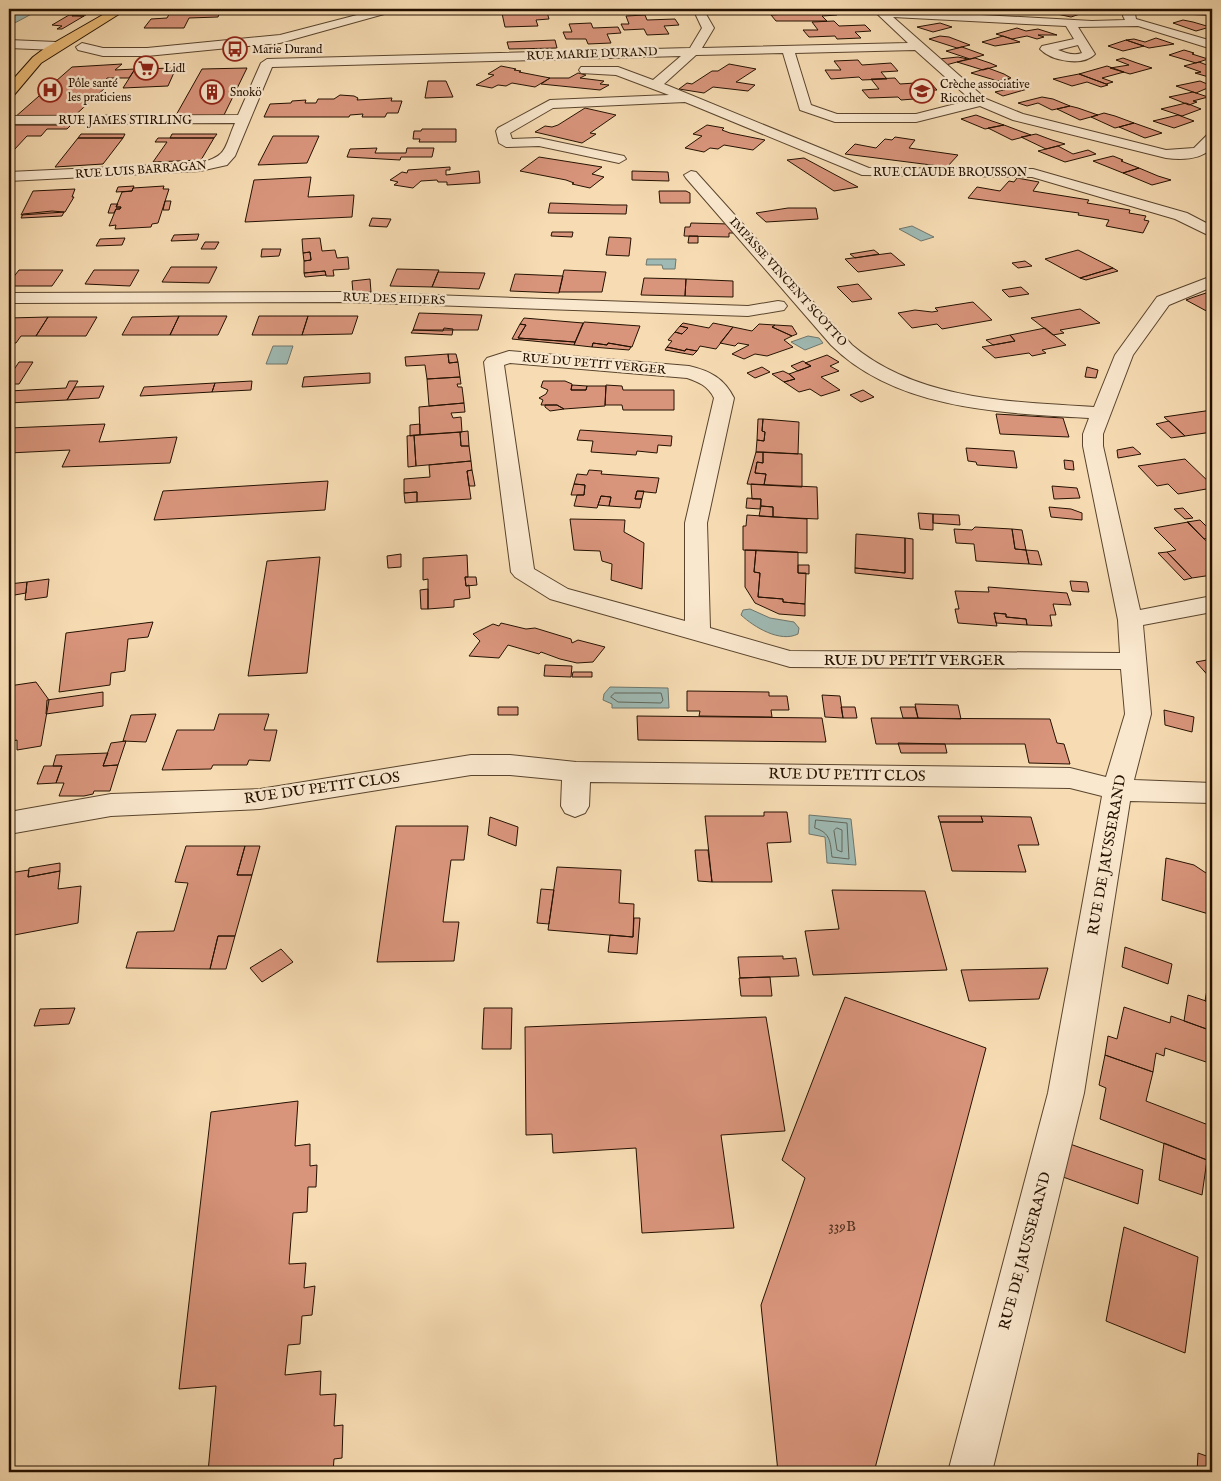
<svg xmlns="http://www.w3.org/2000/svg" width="1221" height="1481" font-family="'IM FELL English',serif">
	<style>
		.water { fill: #9fbab4; stroke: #6e766c }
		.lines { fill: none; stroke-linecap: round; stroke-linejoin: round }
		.shore { stroke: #62665a; stroke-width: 1 }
		.building { fill: #d9957c; stroke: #241100 }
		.minor-casing { stroke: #59442d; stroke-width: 2 }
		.major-casing { stroke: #241100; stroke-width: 2 }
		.minor { fill: #fae8ce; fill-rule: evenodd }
		.major { fill: #ecbe7a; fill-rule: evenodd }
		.labels { text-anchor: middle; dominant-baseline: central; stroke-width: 4.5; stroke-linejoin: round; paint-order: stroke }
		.far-poi-label { font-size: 12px; fill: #241100; stroke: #fae8ce; text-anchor: start }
		.far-street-label { font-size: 12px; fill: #241100; stroke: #fae8ce }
		.street-label { font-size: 15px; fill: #241100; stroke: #fae8ce }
		.near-number-label { font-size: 15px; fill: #51321f }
	</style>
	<rect width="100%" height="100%" fill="#f7dcb3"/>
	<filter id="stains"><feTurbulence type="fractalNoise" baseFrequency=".004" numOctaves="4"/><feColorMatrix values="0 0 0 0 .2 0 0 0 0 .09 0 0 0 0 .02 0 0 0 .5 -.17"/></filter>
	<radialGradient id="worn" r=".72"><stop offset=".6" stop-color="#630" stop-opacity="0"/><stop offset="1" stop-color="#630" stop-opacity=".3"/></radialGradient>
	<!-- water -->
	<path class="water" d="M9,9H41L9,26Z
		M912,226L934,237L921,241L899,229Z
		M647,259H676L675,269H663L662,265H646Z
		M808,336L819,338L823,343L805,350L791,342Z
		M273,346H293L287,364H266Z
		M750,609L770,618L794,622L799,628L798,634C780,643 754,627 741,615L743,610Z
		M610,687L668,688L669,708H612V704L603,700L604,694Z
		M809,815L851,819L856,865L827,863L825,837L809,834Z"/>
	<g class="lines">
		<!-- shore -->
		<path class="shore" d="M615,693H661L663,700L661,703L618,702L611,697Z
			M816,820L847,823L849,859L832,857C830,842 831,833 815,828Z
			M837,828L842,830V852L837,850L834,831Z"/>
	</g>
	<!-- building -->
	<path class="building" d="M84,9H96L84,16H72Z
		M172,9H290L220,12L218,17L189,18L184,28H144L151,19L167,18Z
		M501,9H546L549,19L536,20L538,26L505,27Z
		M781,9H831L837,15L822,16L827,21H776L771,15L786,14Z
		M995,9H1037L1025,13L1009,9L1001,12L992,10Z
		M1037,9H1059L1080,14L1071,17L1043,11L1036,14L1029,12Z
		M69,15L84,16L62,29H57L62,26L52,25Z
		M645,15L647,20L675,19L679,25L664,26L669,34L647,35L644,29L624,30L621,24H629L626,16Z
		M1183,20L1193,22L1210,27L1196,31L1173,23Z
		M834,21L839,26L865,25L871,31L855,32L861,38L837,39L835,36L809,37L803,30H818L812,22Z
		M591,23L593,28L618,27L621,33L607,34L611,43L588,44L586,39H566L563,32H572L569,24Z
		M940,23L952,27L933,32L917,27Z
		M1017,28L1026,31L1038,29L1057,35H1038L1044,37L1037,39L1027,36L1012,39L996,34Z
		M940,36L949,37L970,45L957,48L929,39Z
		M1003,36L1020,42L995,46L982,42Z
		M1156,38L1174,44L1149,48L1126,40L1134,39L1145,42Z
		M555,40L557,48L509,49L507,42Z
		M1126,40L1144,46L1123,51L1108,46Z
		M962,47L976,52L984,55L970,59L946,51Z
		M1184,50L1194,53L1192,54L1208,59L1196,63L1169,55Z
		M958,57L968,59L946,65L939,59Z
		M975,58L990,63L997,66L983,70L957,62Z
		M1123,58L1137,63L1152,68L1130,74L1110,68L1129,65L1116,60Z
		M858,60L862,65L891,63L898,71L881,72L887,79L862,80L859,77L831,79L825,70H841L834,61Z
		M1199,62L1212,67V78L1195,73L1201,72L1184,66Z
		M122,64L115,70L135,69L129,78H107L97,88H105L72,118H14L72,67Z
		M729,64L756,69L736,82L755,85L748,91L713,87L704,93L679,89L687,83L692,84L712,71H718Z
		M501,66L516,69L514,70L521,71L519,72L550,78L535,87L512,83L506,86L498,85L492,88L476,85L494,75L488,74Z
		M1107,66L1124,72L1102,78L1113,82L1106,84L1079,74Z
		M176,68L168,86L123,88L135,69Z
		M247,68L224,115L175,117L202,69Z
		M988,68L1004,74L1011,78L998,81L971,73Z
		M578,73L586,75L580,78L604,81L600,84L609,85L600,90L541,84L550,78H569Z
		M1079,74L1106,84L1108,85L1101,87L1087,82L1072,86L1053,79Z
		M895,78L900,84L930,82L937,90L920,91L927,98L901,100L898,97L869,98L862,90L879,89L871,79Z
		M1006,79L1015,82L1031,88L1003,96L995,92L1008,89L989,83Z
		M428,81H446L453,97L425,98Z
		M1200,81L1212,86L1196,93L1176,86Z
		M1193,92L1208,97L1193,101L1197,102L1189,105L1169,97Z
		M340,95L354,96L358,98L357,100L392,98L391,101H402L398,113H387L385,117H362L363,114L350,115L349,117H264L270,104L291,103L292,101L306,100L305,103H316L318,99H334Z
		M1042,97L1053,99L1070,106L1052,110L1038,103L1027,106L1018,103Z
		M1186,103L1201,109L1182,116L1161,109Z
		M1070,106L1078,108L1098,115L1080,120L1057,109Z
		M585,108L616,115L590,133L596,134L582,143L535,132L545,126L552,127L558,125Z
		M1104,113L1115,116L1134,123L1115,128L1091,117Z
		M976,115L992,121L1004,125L985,129L961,119Z
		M1178,115L1194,121L1174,128L1153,121Z
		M1134,123L1151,129L1162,133L1145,138L1119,127Z
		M9,125H71L67,129H47L41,136H27L14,150H9Z
		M707,125L724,128L722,130L730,133L765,140L753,150L724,145L718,149L710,148L704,152L685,148L702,136L693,134Z
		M1004,125L1020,131L1031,135L1012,140L988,128Z
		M422,129H456V142H419L420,139H413L414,131H421Z
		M81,134H125L123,138H78Z
		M172,134H217L214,138H170Z
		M1036,134L1052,140L1065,144L1046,149L1021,137Z
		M273,136H319L307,163L258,165Z
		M895,137L915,140L909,148L958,155L947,167L845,154L855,144L876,148L885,139L892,140Z
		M78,138H123L103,164L55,167Z
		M158,138H214L201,160L153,162L167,142H155Z
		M1058,146L1073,154L1088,150L1096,154L1065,162L1038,151Z
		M377,148L375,153H406L407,148H434L432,157H401L400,160L347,157L350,149Z
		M1113,156L1123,160L1121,161L1139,168L1123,173L1093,161Z
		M539,157L602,167L592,174L604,177L590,188L572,184L574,183L566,180L520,171Z
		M804,158L858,187L834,191L787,160Z
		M450,167V170H446V175L479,171L480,183L447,185V182H438L437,180L421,181L413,188L394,185L398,182L390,180L402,172L407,173L408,170Z
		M1139,168L1158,176L1171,180L1152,185L1123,173Z
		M632,171L668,172L669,181L632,180Z
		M311,177L308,197L354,195L352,217L245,222L254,180Z
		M1017,178L1039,182L1033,191L1089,200L1087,203L1130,210L1129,213L1146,216L1144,220L1149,221L1143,233L1106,226L1109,220L1078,215L1079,213L968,198L977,187L1000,191L1009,181L1014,182Z
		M134,186L132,191L116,192L118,187Z
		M164,186L163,189H169L158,223L152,224L151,227L115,229L116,225L109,226L116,209H120L121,207H116L122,192L132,191L133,188Z
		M75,189L72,197H74L65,212L21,215L33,191Z
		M659,191H686L690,193V203H660Z
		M165,201H171L169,210H163Z
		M550,203L613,205H627L626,214L548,213Z
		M111,204H118L116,207H121L120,209H116L114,213H108Z
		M788,208H816L818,219L766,222L756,213Z
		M52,211L64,212L62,216L21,218L23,214Z
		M372,218L391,219L387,227L369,226Z
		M691,223L730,224L738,233H729V237L684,236L685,227H690Z
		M552,232H573L572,237L551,236Z
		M199,234L197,240L171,241L174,235Z
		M689,236H698V243H688Z
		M609,237L631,238L629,256L606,255Z
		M125,238L122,245L96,246L100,239Z
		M320,238L322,251L335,250L337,258L348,257L349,269L333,270L334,276H326L325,271L304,273V261L311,260L310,252L303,253L302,239Z
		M205,242H219L215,249H201Z
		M262,249H281L279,256L261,257Z
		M874,250L879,254L855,258L850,254Z
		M1078,250L1113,268L1080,278L1045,259Z
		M310,252L311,260L304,261L303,253Z
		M891,253L905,265L858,272L845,259Z
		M1025,261L1032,266L1018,268L1012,263Z
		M171,267H217L209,283L162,282Z
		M1113,268L1118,271L1086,280L1080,278Z
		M397,269L439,270L432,287L390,286Z
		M19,270H63L52,286H9V283Z
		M94,270H139L130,286L85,284Z
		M564,270L606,272L602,292H559Z
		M325,271L326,275L305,277L304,273Z
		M438,272L485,273L479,289L432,287Z
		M515,274L563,276L559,293L510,291Z
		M644,278L686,279L685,296L641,295Z
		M370,279L371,292L353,293L352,281Z
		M686,279L733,281V297L685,296Z
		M858,284L872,299L852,302L837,287Z
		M1021,287L1029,294L1009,297L1002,290Z
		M1212,291V314L1186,300L1194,297Z
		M973,302L992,320L942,329L937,324L912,328L898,313L915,310L932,312L938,311L935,308Z
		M1080,309L1100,323L1060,330L1064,333L1053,335L1031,318Z
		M419,313L482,315L478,330H413Z
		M179,316H227L218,335H170Z
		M179,316L170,335H122L132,317Z
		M259,316H308L302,335H252Z
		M308,316H358L352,334L302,335Z
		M48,317H97L86,336H36Z
		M48,317L36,336H21L16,343H9V318Z
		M524,318L583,323L575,342L518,338L526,325L520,324Z
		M584,322L640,326L632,347L608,343L607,345L593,343L592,347L574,345Z
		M683,323L709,328L713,323L733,327L716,349L700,346L697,351L686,349L685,351L667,347L672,341L668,340L675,332L682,334L688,328L680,326Z
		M520,324L526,325L518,338L575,342L574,345L512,339Z
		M759,324L775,325L772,327L792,336L784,340L793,347L767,356L755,354L744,359L732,354L749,345L738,343L735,346L720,343L733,327L752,331Z
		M775,325L792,326L797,334L792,336L772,327Z
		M680,326L688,328L682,334L675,332Z
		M444,328L453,329L452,335L411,333L413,330L443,331Z
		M1045,328L1066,345L1042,350L1046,353L1032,356L1029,353L995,358L982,347L1015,341L1010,335Z
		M1010,335L1015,341L993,345L986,340Z
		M593,343L607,345L608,343L631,347L629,350L592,347Z
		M667,347L685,351L686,349L697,351L693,355L665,350Z
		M448,354L449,363L458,362L460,377L427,379L425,365L406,366L405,357Z
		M448,354H456L458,362L449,363Z
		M827,355L839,362L830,366L839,371L821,377L840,390L821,396L810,389L799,392L784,382L795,379L789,374L811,366L805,363Z
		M803,361L811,366L798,371L791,366Z
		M19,362H33L19,384H9V377Z
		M762,367L770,372L755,378L747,373Z
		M1087,367L1098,370L1096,378L1085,377Z
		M783,371L789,374L795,379L784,382L772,374Z
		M370,373V383L302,387L304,377Z
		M460,377L461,384H457L458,387H462L464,403L429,406L427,379Z
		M69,381H78L67,400L9,403V391L66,388Z
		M252,381L251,390L212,392L215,383Z
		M543,381H565L572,384L571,390H586L587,386H606L605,406L564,409L557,405H541L543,400L539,398L546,394L548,390L541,387Z
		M215,383L212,392L140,396L144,387Z
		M572,385L587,386L586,390H571Z
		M606,385L622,386L623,390H674V410H623L622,405H605Z
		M104,386L99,398L67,400L75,387Z
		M863,390L874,397L861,402L850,395Z
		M464,403L465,412L451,413L453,418L461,417L462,432L420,435L419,407Z
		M545,405H557L564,409L550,411L545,407Z
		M1212,410V432L1185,436L1164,417Z
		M996,414L1063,418L1069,437L1000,434Z
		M758,419H763L762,431L765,432L764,441L757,440Z
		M763,419L799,422L798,454L756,452L757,440L764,441L765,432L762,431Z
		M1169,421L1185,436L1171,438L1156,424Z
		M105,424L99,442L177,437L170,463L62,467L70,450L9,453V428Z
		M420,424V435L410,436V425Z
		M580,430L672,436L671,446L658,445L657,453L637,451L636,455L591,452L593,441L577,440Z
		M468,431L469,446H461L460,432Z
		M460,432L461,446H469L471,461L416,466L414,435Z
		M414,435L416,466L408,467L407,436Z
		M1133,447L1141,454L1118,458L1117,450Z
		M966,448L1014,451L1017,468L977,465L976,462L968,461Z
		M756,452H763V463L757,462L755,473L766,474L764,485L747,484Z
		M763,452L802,454V487L764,485L766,474L755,473L757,462L763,463Z
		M1185,459L1212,485V488L1178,494L1168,484L1157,486L1138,466Z
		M1064,460L1073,461L1074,470L1065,469Z
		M471,461L472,470L467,471L471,499L417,502V492L404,493V479L430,477L429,465Z
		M472,470L475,486H469L467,471Z
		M589,470L602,471L601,474L659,478L656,493L637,491L635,499H642L640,508L609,506L611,497L601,496L597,508L574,506L577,495H584L585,485L574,484L577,474L587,475Z
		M328,481L325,510L154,520L163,491Z
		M574,484L585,485L584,495H571Z
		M751,484L817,487L818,519L773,517V507L761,506V499H752Z
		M1052,486L1077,488L1080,498L1054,499Z
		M637,491H644L642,499H635Z
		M417,492V502L405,503L404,493Z
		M601,496L611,497L609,506L598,505Z
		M747,498L761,499L760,509L746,508Z
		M761,506L773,507V517L759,516Z
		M1049,507L1071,509L1082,513V520L1051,517Z
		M1183,508L1193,518L1185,519L1174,509Z
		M918,513L933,514V530L920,529Z
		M933,514L959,515L960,525L933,523Z
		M747,515L807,519V553L743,550V526H746Z
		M570,519L625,520L624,532L644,543L642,589L611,580L612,564L602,561L600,551L574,550Z
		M1200,520L1212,532V537L1204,539L1187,522Z
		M1188,522L1212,547V575L1192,578L1167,552L1176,550L1154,528Z
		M975,527L1012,529L1015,549L1026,550L1029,564L976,561L974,544L956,543L954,529L972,530Z
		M1012,529L1022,530L1026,550L1015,549Z
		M856,534L905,538V573L855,568Z
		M905,538L913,539V579L855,573V568L905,573Z
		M745,550H756L754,572L760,573L758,597L783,599V602L805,604V616L779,614L755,603L745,587Z
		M756,550L798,552V573H806L805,604L783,602V599L758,597L760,573L754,572Z
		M1026,550L1038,551L1042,565L1029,564Z
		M1167,552L1192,578L1184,580L1158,553Z
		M401,554V567L388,568L387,556Z
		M467,555L468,577H465L466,586L469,585L470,598L454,600V607L428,609V579L423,580V558Z
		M320,557L307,673L248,676L267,561Z
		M798,565H809V574L798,573Z
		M465,577H476L477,585L466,586Z
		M49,579L47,597L25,600L27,582Z
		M1070,581L1087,582L1089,592L1072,591Z
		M27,582L26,593L9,596V584Z
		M988,587L1067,593L1071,605L1053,604L1056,615H1050L1052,626L1027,625L1026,619L1006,617V614L994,613L997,626L958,623L955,609H959L955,591L989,592Z
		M428,589V609H421L420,590Z
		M994,613L1006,614V617L1026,619L1027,625L996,623Z
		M153,622L148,637L128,639L125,671L111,673L110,685L59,692L66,633Z
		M501,623L526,629L535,628L571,639L572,643L578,640L605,647L593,662L577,663L560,659L541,652L539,654L508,645L499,658L469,656L480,641L473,634L493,624L499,626Z
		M1212,659V680L1196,662Z
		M545,665L572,666L571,677L544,676Z
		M573,672H592V677H572Z
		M36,682L49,700L41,746L17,750V740L9,742V686Z
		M687,691L769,692V696H787L789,710H771L772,717L699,716L700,711H687Z
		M103,692V706L46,714L47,700Z
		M822,695L840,696L843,718L825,717Z
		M915,704L958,705L961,719L918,718Z
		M498,707H518V715H498Z
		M841,707H855L857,718H843Z
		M900,707H915L918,718H903Z
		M1164,710L1194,717L1192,732L1165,725Z
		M156,714L146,742L123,741L131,715Z
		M219,714H269L264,730H277L270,761L249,760L247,765H213L211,769L162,770L177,730H214Z
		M637,716L822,718L826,742L638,740Z
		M871,718L1050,719L1057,743L1064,744L1070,764L1029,763L1025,744H876Z
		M126,741L118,765L103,766L111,743Z
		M898,743L945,744L947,753H901Z
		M108,753L103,766L118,765L110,791H94L93,794L84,796H59L64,783H56L62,766H53L56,755Z
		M44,766H62L56,783L37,784Z
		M764,812H787L791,842L767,843L772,882H712L705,816H764Z
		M938,816H981L983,822H940Z
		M981,816L1031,817L1039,845H1018L1026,872L952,871L940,822H983Z
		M490,817L518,827L516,846L488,835Z
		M396,826H468L464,860H451L443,922H459L454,961L377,962Z
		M186,846H245L237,875H252L235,936H218L210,969L126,968L137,932L174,931L188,883L175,882Z
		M245,846H260L252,875H237Z
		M695,850H708L712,882L698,881Z
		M1166,858L1194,865L1212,877V915L1162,900Z
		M60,863V871L28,877L29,868Z
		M557,867L621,870L619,903L634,904L633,937L548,930Z
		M29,870L28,877L60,871L58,889L81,886L78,923L9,936V873Z
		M541,889L554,890L549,924L537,923Z
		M832,890L925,891L947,970L813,975L805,931L839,929Z
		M634,918H640L637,954L608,952L610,935L633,937Z
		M218,936H235L226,969H210Z
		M1125,947L1172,964L1168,984L1122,967Z
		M281,949L293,962L262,982L250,968Z
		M783,956V959L796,958L799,976L740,978L738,957Z
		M1048,968L1039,999L969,1001L961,970Z
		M770,977L772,996H741L739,978Z
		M1208,984L1212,985V1003L1205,1001Z
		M1188,995L1212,1003V1031L1184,1021Z
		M845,997L986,1048L874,1472H778L761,1305L805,1178L782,1160Z
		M1124,1007L1170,1023L1171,1016L1212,1031V1064L1165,1048L1164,1056L1156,1053L1153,1072L1105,1055L1108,1036L1117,1039Z
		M75,1008L69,1024L34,1026L40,1009Z
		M484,1008H512L511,1049H482Z
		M766,1017L785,1131L721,1135L734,1228L642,1233L636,1148L553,1153L552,1134L526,1135L525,1027Z
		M1105,1055L1153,1072L1146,1101L1211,1126L1207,1160L1100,1119L1106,1088L1099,1085Z
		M298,1101L295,1146L310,1144V1166L317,1165L316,1187H308L307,1212L293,1213L289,1264L306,1263L304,1288L315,1286L312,1315L302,1316L300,1344L288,1345L285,1375L321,1371L320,1395L336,1394L334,1426L343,1425L342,1458L334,1459L333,1472H208L216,1386L179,1389L211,1112Z
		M1164,1143L1207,1160L1202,1195L1159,1180Z
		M1070,1144L1143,1170L1138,1204L1063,1177Z
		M1124,1227L1198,1257L1185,1353L1106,1321Z
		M1198,1453L1212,1458V1472H1197Z"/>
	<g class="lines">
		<!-- minor casing -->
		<g class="minor-casing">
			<path id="minor" d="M380,9H397L395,11L280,43L147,56H103L78,50L76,47L82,43L103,48H147L280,35Z
				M693,9H703L714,28L702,48L908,43L872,9L1092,21L1125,20L1123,16L1124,9H1134L1136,19L1212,41V49L1138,26L1078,27L1095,54C1083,67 1051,61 1040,49L1042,46L1074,39L1066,26L893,17L986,99L1023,114L1166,150L1194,148L1207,135L1212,134V148C1200,160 1182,160 1166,158L1013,120L980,106L916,122H835L800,110L783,53L696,55L664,84L869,168L1033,169L1187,213L1212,226V237L1175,219L1032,177L862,175L685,102L553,108L510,133L512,139L539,138L624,156L626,159L619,163L539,146L506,147L499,143L496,131L498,128L550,100L669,95L616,75L581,73L579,70L581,67H618L653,80L681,56L272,67L235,156L227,165L200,171L9,181V172L200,163C228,156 224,148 235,123L9,124V116L238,115L261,63L267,59L690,48L702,28ZM1078,45L1082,53C1074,56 1066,53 1058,50ZM915,50L971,100L916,114H837L811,105L795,53Z
				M1147,9H1212V15L1153,12Z
				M9,40L56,42L62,46L56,50L9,48Z
				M691,171L696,172L852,345C917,400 1012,402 1094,407L1115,355L1157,297L1212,276V287L1169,305L1133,355L1103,434V446L1140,610L1212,596V612L1143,625L1151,714L1134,780L1212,783V803L1130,801L1084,1093L992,1472H948L1048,1093L1102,796L1070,788L590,782L589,806L585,813L575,817L565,813L561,806L562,780L510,775H471L260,809L111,816L9,834V812L111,794L260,789L471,755H510L576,762L1070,768L1106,777L1125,714L1121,669L790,667L550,599L515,577L511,572L484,362L487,358L509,351L689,366C710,371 724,378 734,398L707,523L710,628L790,651L1120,653L1118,620L1083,446V434L1089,418C1003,413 896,410 831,345L686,178L684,175ZM510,363L687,378C699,382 708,386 714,398L685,523V621L568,589L534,569L504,365Z
				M346,292L748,306L778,301L784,302L787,306L784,310L748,316L346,302L9,303V293Z"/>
		</g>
		<!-- major casing -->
		<g class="major-casing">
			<path id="major" d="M113,9H127L41,63L14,95L9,96V84L33,57L45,48Z"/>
		</g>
		<!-- minor -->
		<use href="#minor" class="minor"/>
		<!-- major -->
		<use href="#major" class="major"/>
	</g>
	<!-- icons -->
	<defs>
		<g id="bus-ring" transform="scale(1.25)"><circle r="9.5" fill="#fae8ce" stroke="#8f2418" stroke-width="1.5"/><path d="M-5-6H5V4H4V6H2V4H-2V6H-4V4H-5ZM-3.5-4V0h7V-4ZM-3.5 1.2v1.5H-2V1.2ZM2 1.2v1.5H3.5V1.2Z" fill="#8f2418"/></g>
		<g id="supermarket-ring" transform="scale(1.25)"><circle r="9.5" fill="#fae8ce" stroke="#8f2418" stroke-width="1.5"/><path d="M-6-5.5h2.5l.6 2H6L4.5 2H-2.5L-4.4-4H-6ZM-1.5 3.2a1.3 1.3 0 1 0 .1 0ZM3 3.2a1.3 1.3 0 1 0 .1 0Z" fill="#8f2418"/></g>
		<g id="hospital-ring" transform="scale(1.25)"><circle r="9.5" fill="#fae8ce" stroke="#8f2418" stroke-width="1.5"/><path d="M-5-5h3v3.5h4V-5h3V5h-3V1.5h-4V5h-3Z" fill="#8f2418"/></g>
		<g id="school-ring" transform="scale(1.25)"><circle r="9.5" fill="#fae8ce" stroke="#8f2418" stroke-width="1.5"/><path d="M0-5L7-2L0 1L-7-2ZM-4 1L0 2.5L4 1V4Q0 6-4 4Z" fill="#8f2418"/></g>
		<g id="building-ring" transform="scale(1.25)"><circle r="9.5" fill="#fae8ce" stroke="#8f2418" stroke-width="1.5"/><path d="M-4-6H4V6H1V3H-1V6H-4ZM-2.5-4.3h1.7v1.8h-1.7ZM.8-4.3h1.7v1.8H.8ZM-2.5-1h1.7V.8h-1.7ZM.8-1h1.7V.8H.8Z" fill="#8f2418"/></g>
	</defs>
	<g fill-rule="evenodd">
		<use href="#bus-ring" x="235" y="49"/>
		<use href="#supermarket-ring" x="146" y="68"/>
		<use href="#hospital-ring" x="50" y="90"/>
		<use href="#school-ring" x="922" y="91"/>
		<use href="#building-ring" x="212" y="92"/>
	</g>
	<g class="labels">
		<!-- far-poi labels -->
		<g class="far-poi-label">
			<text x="252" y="49">Marie Durand</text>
			<text x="164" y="68">Lidl</text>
			<text x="68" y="83">Pôle santé<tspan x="68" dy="14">les praticiens</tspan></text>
			<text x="940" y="84">Crèche associative<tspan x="940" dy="14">Ricochet</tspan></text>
			<text x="230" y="92">Snokö</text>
		</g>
		<!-- far-street labels -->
		<g class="far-street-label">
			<text transform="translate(592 54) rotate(-2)">RUE MARIE DURAND</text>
			<text x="125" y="120">RUE JAMES STIRLING</text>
			<text transform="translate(141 170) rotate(-4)">RUE LUIS BARRAGAN</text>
			<text x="950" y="172">RUE CLAUDE BROUSSON</text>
			<text transform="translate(788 282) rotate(48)">IMPASSE VINCENT SCOTTO</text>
			<text transform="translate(394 299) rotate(2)">RUE DES EIDERS</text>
			<text transform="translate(594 364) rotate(5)">RUE DU PETIT VERGER</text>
		</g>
		<!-- street labels -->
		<g class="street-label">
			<text x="914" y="660">RUE DU PETIT VERGER</text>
			<text transform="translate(847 775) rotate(1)">RUE DU PETIT CLOS</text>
			<text transform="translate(322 788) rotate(-8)">RUE DU PETIT CLOS</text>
			<text transform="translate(1107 855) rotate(-80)">RUE DE JAUSSERAND</text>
			<text transform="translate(1025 1251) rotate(-75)">RUE DE JAUSSERAND</text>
		</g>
		<!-- near-number labels -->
		<g class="near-number-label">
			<text x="842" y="1226">339B</text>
		</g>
	</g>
	<!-- margin -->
	<rect width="1221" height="1481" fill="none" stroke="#f7dcb3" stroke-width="30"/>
	<rect x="10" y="10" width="1201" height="1461" fill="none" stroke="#241100" stroke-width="2.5"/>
	<rect x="15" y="15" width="1191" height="1451" fill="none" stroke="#241100"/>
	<rect width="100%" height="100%" filter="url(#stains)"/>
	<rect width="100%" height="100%" fill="url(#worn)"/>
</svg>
